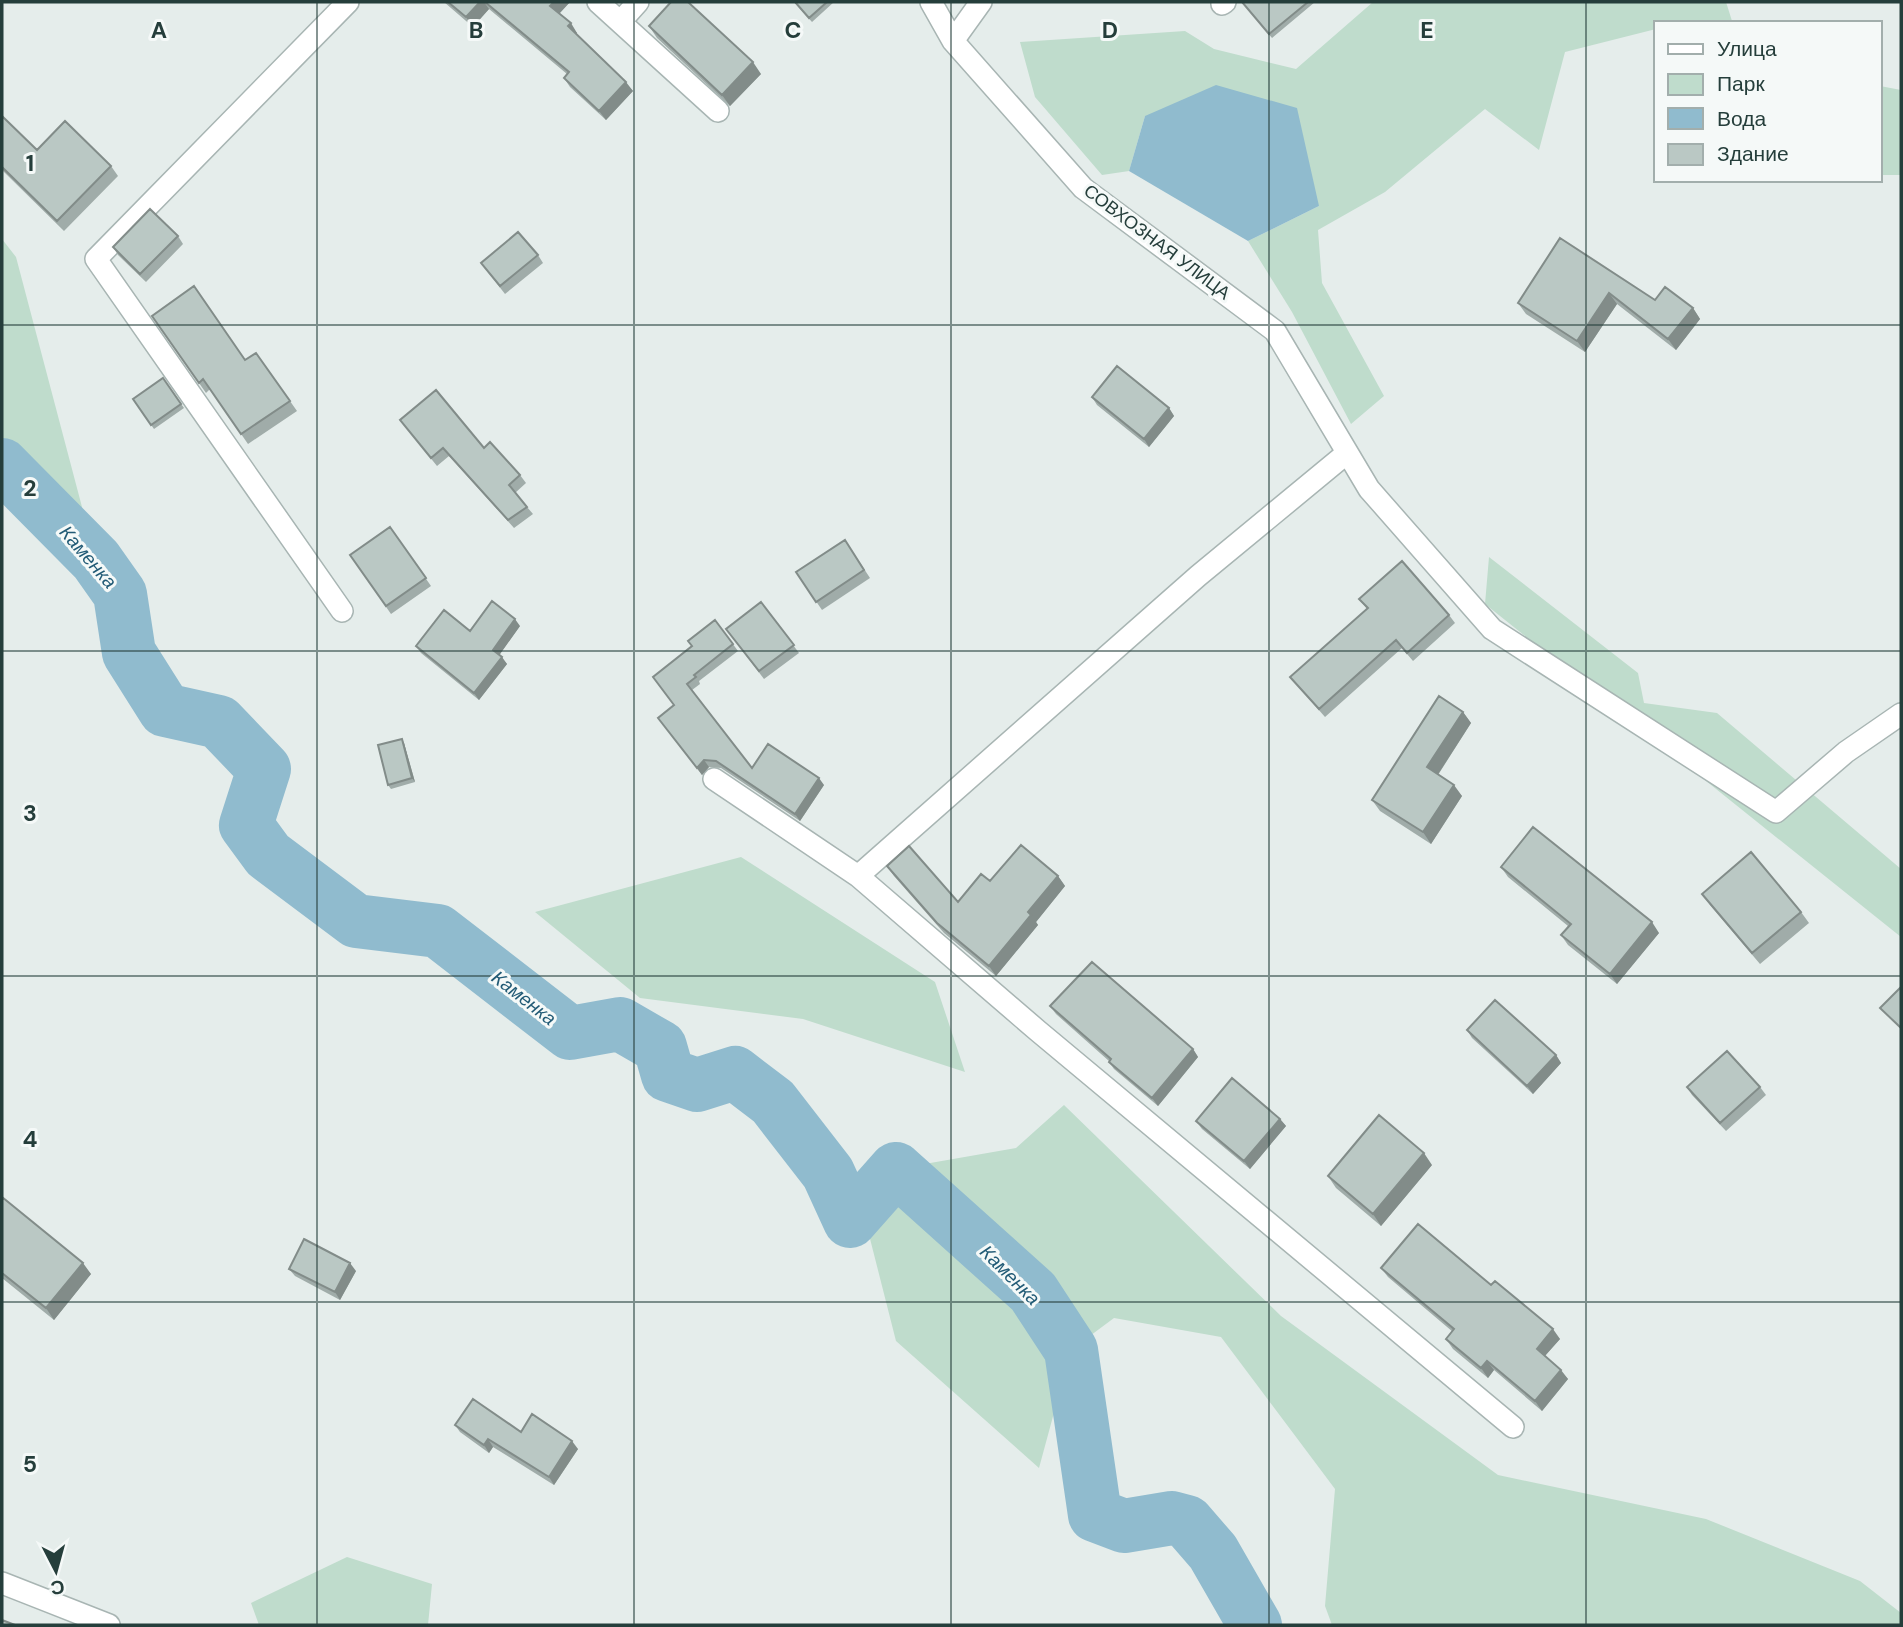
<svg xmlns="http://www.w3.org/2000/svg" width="1903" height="1627" font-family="'DM Sans',sans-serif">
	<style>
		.green { fill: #bfdccc }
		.water { fill: #90bbce }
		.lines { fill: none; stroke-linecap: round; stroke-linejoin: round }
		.river { stroke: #90bbce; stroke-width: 54 }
		.minor-casing { stroke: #a8b5b3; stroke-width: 24 }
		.minor { stroke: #fff; stroke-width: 21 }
		.wall { fill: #a0aca9 }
		.shaded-wall { fill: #828c89 }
		.building { fill: #bac8c4; stroke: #828c89; stroke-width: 2 }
		.grid { fill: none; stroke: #253e3b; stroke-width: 2; stroke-opacity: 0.55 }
		.labels { text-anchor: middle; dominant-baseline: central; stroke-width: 6; stroke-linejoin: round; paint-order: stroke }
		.street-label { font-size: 18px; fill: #253e3b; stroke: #f5f9f8 }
		.water-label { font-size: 19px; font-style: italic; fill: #225b76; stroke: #f5f9f8 }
		.grid-label { font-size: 23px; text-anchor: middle; font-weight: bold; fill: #253e3b; stroke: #f5f9f8; stroke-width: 6; stroke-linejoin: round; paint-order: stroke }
	</style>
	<rect width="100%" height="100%" fill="#e5edeb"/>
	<!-- green -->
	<path class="green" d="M1373,2H1726L1732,21L1656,23V29L1565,52L1539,150L1485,109L1385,192L1318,230L1322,283L1384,396L1351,424L1292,312L1248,241L1319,206L1145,116L1129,171L1102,175L1035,97L1020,42L1185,31L1214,49L1296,69Z
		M1880,86L1901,90V175H1880Z
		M2,239L16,257L96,560L2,465Z
		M1489,557L1638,673L1644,703L1717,713L1901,869V937L1485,604Z
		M741,857L935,982L965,1072L803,1019L640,998L535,912Z
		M1064,1105L1281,1316L1498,1475L1706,1519L1860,1581L1901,1613V1625H1332L1325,1606L1335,1489L1221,1337L1114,1318L1071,1350L1039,1468L896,1341L865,1219L896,1169L1016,1148Z
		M347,1557L432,1584L428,1625H259L251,1603Z"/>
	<!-- water -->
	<path class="water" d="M1216,85L1297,108L1319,206L1248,241L1129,171L1145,116Z"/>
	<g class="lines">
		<!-- river -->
		<path class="river" d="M2,465L96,560L120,594L129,653L165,710L219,722L264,769L246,825L268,855L356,921L438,931L570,1033L620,1024L660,1047L668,1075L697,1085L735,1073L773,1102L828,1173L850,1221L896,1169L1033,1292L1071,1350L1095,1515L1124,1526L1172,1518L1187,1522L1213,1552L1255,1625"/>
		<!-- minor casing -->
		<g class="minor-casing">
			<path id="minor" d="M598,2L718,111
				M931,2L953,41L1083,188L1275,331L1369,489L1492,629L1776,812L1846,752L1901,714
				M1222,4L1225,2
				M621,21L638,2
				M953,41L981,2
				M1347,453L1198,576L858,876L1038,1031L1513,1427
				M342,611L96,259L348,2
				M714,779L858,876
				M2,1583L109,1625"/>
		</g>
		<!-- minor -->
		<use href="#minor" class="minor"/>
	</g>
	<!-- wall -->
	<path class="wall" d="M444,2H570L559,14L577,33L576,34L633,91L606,120L570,87L564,78L567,74L489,9L473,27Z
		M794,2H834L812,22Z
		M1242,2H1315L1272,38Z
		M649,26L761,74L730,106L657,38Z
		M2,116L37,150L111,166L118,176L64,231L3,171H2Z
		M178,236L183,244L146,282L118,255L113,247Z
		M1560,238L1655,300L1693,308L1700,319L1676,350L1617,304L1585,352L1526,314L1518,303Z
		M538,255L543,263L505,294L481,263Z
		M152,316L245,360L256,353L297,411L248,444L210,389L206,393Z
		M163,378L184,408L154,429L133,399Z
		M1092,397L1169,408L1174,416L1149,447L1097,405Z
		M400,420L484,448L520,475L526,483L515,493L533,514L514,528L449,456L437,466Z
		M390,527L431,586L391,614L350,555Z
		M845,540L870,578L822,610L796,572Z
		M1359,599L1449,615L1455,623L1413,661L1402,648L1325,717L1290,677L1367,609Z
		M761,602L799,653L764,679L732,637Z
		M715,620L738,651L699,681L700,684L692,690L752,768L824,785L800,821L721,768L709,767L702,775L658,718L674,705Z
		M520,626L499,655L507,664L479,700L421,653L416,646L470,631Z
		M1463,712L1471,723L1438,775L1462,796L1431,844L1380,811L1372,800Z
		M404,743L415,782L391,789L388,785Z
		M887,866L958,902L990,881L1058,876L1065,886L1036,922L1038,925L996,976L944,933L894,876Z
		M1501,867L1659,933L1617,984L1568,945L1561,935L1568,926L1508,877Z
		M1702,894L1801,912L1809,923L1760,964L1710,905Z
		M1050,1006L1193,1049L1198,1057L1158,1106L1114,1069L1109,1062V1061L1056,1014Z
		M1467,1030L1556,1055L1561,1063L1533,1094L1472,1038Z
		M1687,1087H1760L1766,1095L1726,1131L1692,1095Z
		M1280,1119L1286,1126L1250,1169L1202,1129L1196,1121Z
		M1432,1165L1381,1226L1336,1188L1328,1176Z
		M2,1197L91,1274L54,1320L2,1278Z
		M1381,1268L1491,1285L1560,1339L1545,1356L1568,1379L1542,1411L1494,1370L1488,1378L1453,1349L1446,1339L1453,1332L1388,1277Z
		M289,1269L356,1271L340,1300L295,1276Z
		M455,1425L521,1432L578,1449L554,1485L493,1447L489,1453L460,1432Z"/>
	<!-- shaded-wall -->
	<path class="shaded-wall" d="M480,2H484L489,9L473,27L466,17Z
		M554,2H570L557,16L550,6Z
		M571,23L577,33L575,36L568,26Z
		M753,62L761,74L730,106L722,95Z
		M626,82L633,91L606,120L599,111Z
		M1609,293L1617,304L1585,352L1577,341Z
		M1693,308L1700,319L1676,350L1668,339Z
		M1169,408L1174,416L1149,447L1144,439Z
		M515,619L520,626L498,657L493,650Z
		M502,657L507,664L479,700L474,693Z
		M1463,712L1471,723L1435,779L1427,767Z
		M402,739L404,743L415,782L412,778Z
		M704,760L709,767L702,775L697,768Z
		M819,778L824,785L800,821L795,814Z
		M1454,785L1462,796L1431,844L1423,832Z
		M1058,876L1065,886L1036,922L1038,925L996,976L989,966L1028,912Z
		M1652,922L1659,933L1617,984L1610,974Z
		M1193,1049L1198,1057L1158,1106L1152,1098Z
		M1556,1055L1561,1063L1533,1094L1527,1086Z
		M1280,1119L1286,1126L1250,1169L1244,1161Z
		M1424,1153L1432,1165L1381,1226L1373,1214Z
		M83,1263L91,1274L54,1320L46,1308Z
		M350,1263L356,1271L340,1300L335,1292Z
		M1553,1329L1560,1339L1543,1358L1537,1349Z
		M1487,1361L1494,1370L1488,1378L1481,1368Z
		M1561,1370L1568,1379L1542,1411L1535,1401Z
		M488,1439L493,1447L489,1453L484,1445Z
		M572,1441L578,1449L554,1485L549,1477Z"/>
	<!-- building -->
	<path class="building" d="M448,2H480L466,17Z
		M485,2H554L550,6L571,23L568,26L626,82L599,111L564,78L569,72Z
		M671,2H688L753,62L722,95L649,26Z
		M795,2H827L809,18Z
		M1242,2H1308L1269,34Z
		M2,116L37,150L65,121L111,166L57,221L2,167Z
		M150,209L178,236L140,274L113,247Z
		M518,232L538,255L500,286L481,263Z
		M1560,238L1655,300L1665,287L1693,308L1668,339L1609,293L1577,341L1518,303Z
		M194,286L245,360L256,353L290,401L241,434L203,379L199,383L152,316Z
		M1117,366L1169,408L1144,439L1092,397Z
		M163,378L181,404L151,425L133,399Z
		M436,390L484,448L490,442L520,475L509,485L527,507L508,520L443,448L431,458L400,420Z
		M390,527L426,578L386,606L350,555Z
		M845,540L864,570L816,602L796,572Z
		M1402,561L1449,615L1407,653L1396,640L1319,709L1290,677L1368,608L1359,599Z
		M492,601L515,619L493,650L502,657L474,693L416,646L444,610L470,631Z
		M761,602L794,645L759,671L726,629Z
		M715,620L733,644L694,675L696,677L687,684L752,768L768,744L819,778L795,814L716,761L704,760L697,768L658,718L674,705L653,677L692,646L688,641Z
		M1439,696L1463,712L1427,767L1454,785L1423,832L1372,800Z
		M402,739L412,778L388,785L378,745Z
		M1533,827L1652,922L1610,974L1561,935L1571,924L1501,867Z
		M1021,845L1058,876L1028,912L1031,915L989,966L937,923L887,866L909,846L958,902L981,874L990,881Z
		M1751,852L1801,912L1752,953L1702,894Z
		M1092,962L1193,1049L1152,1098L1109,1062L1111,1059L1050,1006Z
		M1901,987V1026L1900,1027L1880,1008Z
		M1495,1000L1556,1055L1527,1086L1467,1030Z
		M1727,1051L1760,1087L1720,1123L1687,1087Z
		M1232,1078L1280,1119L1244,1161L1196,1121Z
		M1379,1115L1424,1153L1373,1214L1328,1176Z
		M2,1197L83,1263L46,1308L2,1273Z
		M1418,1224L1491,1285L1495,1281L1553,1329L1537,1349L1561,1370L1535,1401L1487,1361L1481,1368L1446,1339L1454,1329L1381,1268Z
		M304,1239L350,1263L335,1292L289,1269Z
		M473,1399L521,1432L532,1414L572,1441L549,1477L488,1439L484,1445L455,1425Z
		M2,1620L15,1625H2Z"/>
	<!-- grid -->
	<path class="grid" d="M317,2V1625M634,2V1625M951,2V1625M1269,2V1625M1586,2V1625M2,325H1901M2,651H1901M2,976H1901M2,1302H1901"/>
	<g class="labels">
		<!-- street labels -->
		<g class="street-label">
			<text transform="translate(1157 242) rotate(37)">СОВХОЗНАЯ УЛИЦА</text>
		</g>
		<!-- water labels -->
		<g class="water-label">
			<text transform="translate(88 557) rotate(49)">Каменка</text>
			<text transform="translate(524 998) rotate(38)">Каменка</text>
			<text transform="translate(1010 1275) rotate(45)">Каменка</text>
		</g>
	</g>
	<g class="grid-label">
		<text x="159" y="38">A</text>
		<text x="476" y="38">B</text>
		<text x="793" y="38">C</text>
		<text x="1110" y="38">D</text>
		<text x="1427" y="38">E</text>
		<text x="30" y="171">1</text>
		<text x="30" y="496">2</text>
		<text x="30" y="821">3</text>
		<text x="30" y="1147">4</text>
		<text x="30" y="1472">5</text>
	</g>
	<!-- border -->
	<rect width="1903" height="1627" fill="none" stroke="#253e3b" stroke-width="7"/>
	<!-- legend -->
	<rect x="1654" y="21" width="228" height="161" fill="#f5f9f8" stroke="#a2aeac" stroke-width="2"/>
	<rect x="1668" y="44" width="35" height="10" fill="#ffffff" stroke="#a2aeac" stroke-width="2"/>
	<text x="1717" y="56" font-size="21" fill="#253e3b">Улица</text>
	<rect x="1668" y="74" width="35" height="21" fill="#bfdccc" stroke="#a2aeac" stroke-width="2"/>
	<text x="1717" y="91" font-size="21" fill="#253e3b">Парк</text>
	<rect x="1668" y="108" width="35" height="21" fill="#90bbce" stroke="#a2aeac" stroke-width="2"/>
	<text x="1717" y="126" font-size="21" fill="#253e3b">Вода</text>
	<rect x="1668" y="144" width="35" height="21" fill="#bac8c4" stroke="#a2aeac" stroke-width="2"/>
	<text x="1717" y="161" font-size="21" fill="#253e3b">Здание</text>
	<!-- north arrow -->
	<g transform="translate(56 1571) rotate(174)" stroke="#f5f9f8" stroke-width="5" paint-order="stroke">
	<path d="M0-5L12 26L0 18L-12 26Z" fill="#253e3b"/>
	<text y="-10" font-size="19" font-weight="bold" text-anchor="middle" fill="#253e3b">С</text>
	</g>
</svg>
